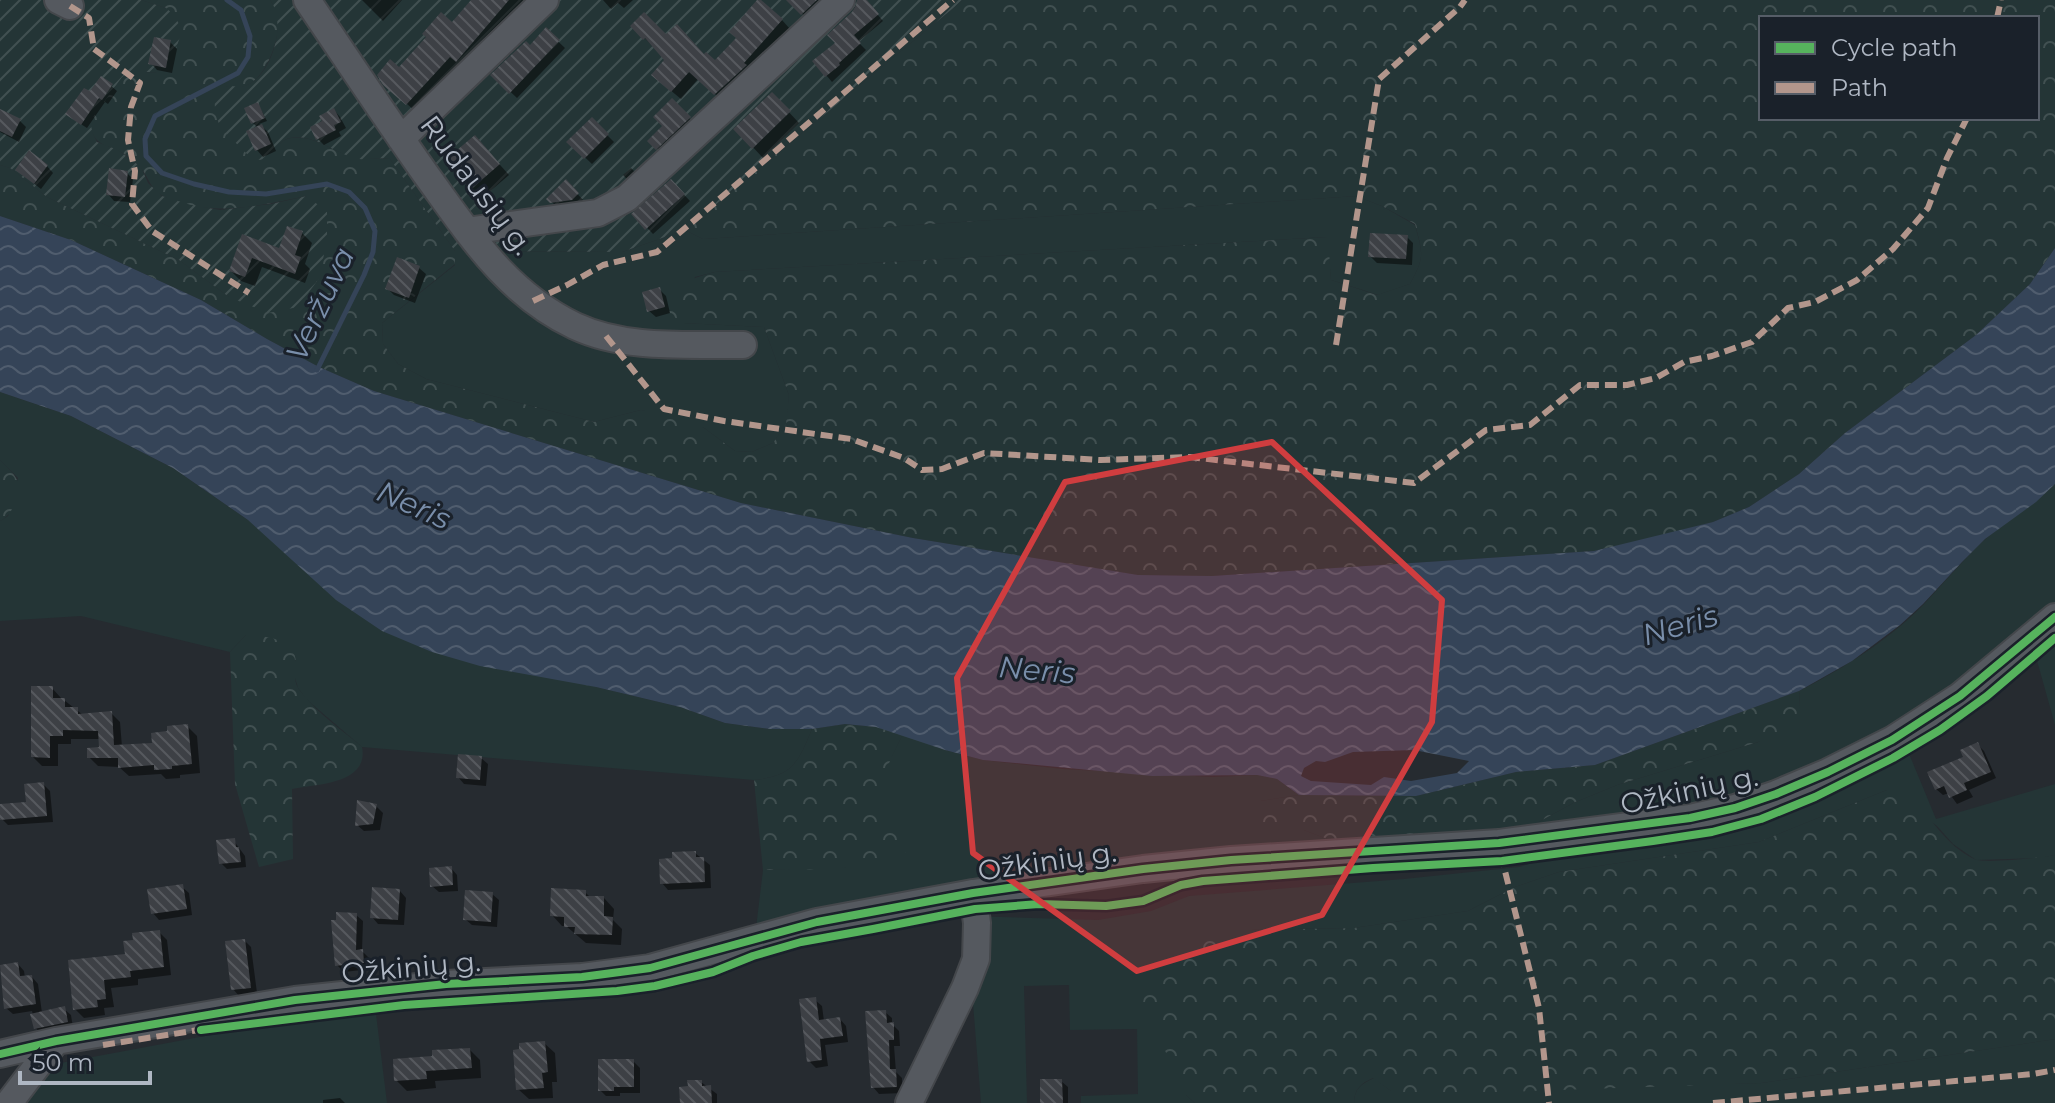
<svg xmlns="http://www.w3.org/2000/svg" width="2055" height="1103" font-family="Montserrat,sans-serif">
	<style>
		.green { fill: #243536 }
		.forest { fill: url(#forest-crowns); fill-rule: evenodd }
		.garden { fill: url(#garden-furrows) }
		.water { fill: url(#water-waves); fill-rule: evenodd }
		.shadow { fill: #0007 }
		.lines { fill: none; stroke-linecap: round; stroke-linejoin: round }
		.stream { stroke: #354458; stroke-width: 5 }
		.building { fill: url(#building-back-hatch) }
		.minor-casing { stroke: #44474b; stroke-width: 30 }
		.minor { stroke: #55595f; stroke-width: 26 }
		.quiet { stroke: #b2968c; stroke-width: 6; stroke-dasharray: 12 6; stroke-linecap: butt }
		.cycleway-casing { stroke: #1a212a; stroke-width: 13 }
		.cycleway { stroke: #56b35d; stroke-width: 8 }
		.marked { fill: #d03d3f; fill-opacity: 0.2; stroke: #d03d3f; stroke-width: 6; stroke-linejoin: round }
		.labels { text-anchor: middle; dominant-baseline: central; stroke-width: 6; stroke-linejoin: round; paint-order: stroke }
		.street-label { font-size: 28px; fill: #afb7c3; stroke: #1a212a }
		.water-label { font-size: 30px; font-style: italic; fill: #798eaa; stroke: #1a212a }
	</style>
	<defs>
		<pattern id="forest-crowns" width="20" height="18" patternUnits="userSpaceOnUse" patternTransform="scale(2)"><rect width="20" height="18" fill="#243536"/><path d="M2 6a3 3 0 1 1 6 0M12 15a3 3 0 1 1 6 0" fill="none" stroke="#415051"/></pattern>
		<pattern id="garden-furrows" width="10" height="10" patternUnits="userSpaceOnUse" patternTransform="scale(2)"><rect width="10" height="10" fill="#243536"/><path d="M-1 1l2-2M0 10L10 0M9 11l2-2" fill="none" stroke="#415051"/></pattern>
		<pattern id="water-waves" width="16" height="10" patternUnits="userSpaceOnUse" patternTransform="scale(2)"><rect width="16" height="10" fill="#354458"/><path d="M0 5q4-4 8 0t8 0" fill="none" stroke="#505d6e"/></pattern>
		<pattern id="building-back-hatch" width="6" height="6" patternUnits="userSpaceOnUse" patternTransform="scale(2)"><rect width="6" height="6" fill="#3d4045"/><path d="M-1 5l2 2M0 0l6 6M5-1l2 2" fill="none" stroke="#56595e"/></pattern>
	</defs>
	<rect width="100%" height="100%" fill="#262b30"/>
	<!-- green -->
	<path class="green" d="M1356,196L1382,206L1415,225C1423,254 1425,257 1410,284L1378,295L1331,280L1327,237L715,272L695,277L684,323L764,327L789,395L787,424L773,443L752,452L735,451L704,428L641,410L594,422L426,379L398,364L383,344L382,323L455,265V251L622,252L685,230L703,239Z
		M0,392L71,416L173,468L248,520L596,687L680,707L725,723L770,729H812C798,763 793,776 754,780L362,747L306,699L298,688L294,675L296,660L246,635L230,652L81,616L0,621V521L8,516L18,478L0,460Z
		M2055,484V605L1943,695L1903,721L1817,768L1713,802L1526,829L1573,803L1617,785L1758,742L1800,707L1799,691C1844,668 1889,640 1924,604C1944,583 1962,561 1983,541C2006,521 2033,505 2055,484Z
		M2055,642V725L2036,657Z
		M903,734L945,750L983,760L1063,769L1213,777L1257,775L1277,779L1299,795L1261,801L1279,830H1304L1335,842L999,877L860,900L756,928L763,870L846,867L879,812L878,796L883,773Z
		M1905,744L1936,819L2055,784V855L2041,858L1976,860L1953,844L1937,826L1887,790L1759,842L1559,872L1515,887L1468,911L1354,928L1250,930L1186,1095L1195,1103H1081V1096L1138,1094L1137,1029L1070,1030L1069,985L1024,986L1027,1103H981L966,916L1098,920L1151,911L1189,896L1404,879L1519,867L1610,840Z
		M376,1014L387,1103H17L25,1102L55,1064L248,1028Z
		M2055,1039V1103H1354C1354,1089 1361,1084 1374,1078L1391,1091L1761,1083Z"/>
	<!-- forest -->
	<path class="forest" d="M141,0H270C272,3 275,7 277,11C283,32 268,78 245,86C239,88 232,87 226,86L260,160C273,155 278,140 291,138C315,134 335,154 358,158C368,160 379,157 390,159L455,251V264L382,323L383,344L398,364L426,379L594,422L641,410L680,416L704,428L735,451L752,452L773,443L786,424L789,395L764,327L683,323L670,314L667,302C684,281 689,279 715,272L1328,237L1331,280L1377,295L1410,284C1425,257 1423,254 1415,224L1382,206L1356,196L703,239L685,230L963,0H2055V248L2030,284L1976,335L1845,433L1799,474L1749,507L1713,522L1675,532L1595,551L1212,576L1138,575L913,538L741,503L374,391L319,367L267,339L201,300L71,240L0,216V165L10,168L47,197L179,260L229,297L307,196C262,205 207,219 163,196C149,189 148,173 137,164C131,159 124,153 117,150C109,146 102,146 96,139C92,134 90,128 91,122C93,112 117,77 127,73C134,70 148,73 157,72L166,8ZM1761,18H2037V118H1761Z
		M0,460C15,475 27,485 14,506C10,513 7,517 0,521Z
		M246,635C264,636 295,638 296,662C296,675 292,681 301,692C317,713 342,730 362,747C369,784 317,784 292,789L293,859L259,867L235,784L230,652Z
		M1799,691L1800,707L1790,727L1758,742L1617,785L1573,803L1526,829L1335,842L1304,830H1279L1263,825L1258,817L1261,801L1299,795L1416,796L1516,772L1595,765Z
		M845,724L877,727L903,734C890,760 878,782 879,812C902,826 902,826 906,852C873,872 802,869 763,870L754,780C793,776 798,763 812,729Z
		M1887,790L1909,791C1927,814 1946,846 1974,859C1985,864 2041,858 2055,855V1039L1761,1083L1415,1095L1391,1091L1373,1078C1361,1083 1354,1089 1354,1103H1195L1186,1095L1143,1004L1145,977L1161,956L1194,942L1250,930L1354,928L1468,911L1515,887L1559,872L1759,842Z"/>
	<!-- garden -->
	<path class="garden" d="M0,0H141L166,8L174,15L179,24L180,37L171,63L166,70L157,72H129L122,77L93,117L91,126L93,134L97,142L118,150L141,167L148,183L162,196L191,205L220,210L271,204L307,196L327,212V237L320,277L298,307L268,313L229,297L179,260L47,197L10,168L0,165Z
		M270,0H963L685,230L622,252L455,251L390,159C379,157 370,160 359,159C336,155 315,133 290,138C273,141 267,175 245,152C238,144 226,135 220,126C215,116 210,92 223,87C230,84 239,89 247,85C273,74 287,21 270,0Z"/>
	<!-- water -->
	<path class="water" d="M0,216L71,240L201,300L267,339L319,367L374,391L741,503L913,538L1138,575L1212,576L1594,551L1713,522L1749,507L1799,474L1845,433L1976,335L2030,284L2055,248V484L2036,502L1985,539L1962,562L1923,604L1900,625L1852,661L1799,691L1595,765L1516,772L1416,796L1299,795L1277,779L1257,775L1152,776L983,760L945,750L876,727L845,724L812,729H770L725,723L680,707L596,687L480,666L432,652L382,631L336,600L248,520L173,468L71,416L0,392ZM1414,750L1469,761L1457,773L1411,781L1384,777L1371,785L1311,781L1301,776L1304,768L1316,761L1325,762L1353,752Z"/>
	<!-- shadow -->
	<path class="shadow" d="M362,0H402L383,21Z
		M473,0H528L417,113L396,94L399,70L429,37L452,25Z
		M603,0H633L624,8L618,3L611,9Z
		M790,0H830L808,20Z
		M858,0H865L883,21L858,42L866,50L832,82L815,62L838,44Z
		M782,20L790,29L724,102L698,79L681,99L663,84L666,60L633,26L666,36L715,63Z
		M546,30L565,48L517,98L493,75L530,48Z
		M170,42L177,49L172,73L157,70L151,63Z
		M102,78L117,91L108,104L105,102L87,128L73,119Z
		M772,94L799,123L763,158L736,129Z
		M672,101L699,128L667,158L650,141L665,126Z
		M258,104L267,121L259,124L268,132L276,151L263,157L257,150L258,128L253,123Z
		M334,110L340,117L346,128L339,132L341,136L324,145L318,139L324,122Z
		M0,118L20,121L26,127L19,142L0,132Z
		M592,120L614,142L592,164L569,142Z
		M485,148L509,175L481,199L471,189Z
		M47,166L53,173L41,189L24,176Z
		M631,168L636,173L628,180L623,175Z
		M127,173L133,179L130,202L114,201L108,194Z
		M671,181L690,201L653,234L634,214Z
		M566,182L584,201L579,206L559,209L549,199Z
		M302,233L312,243L305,264L310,269L305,283L262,267L255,286L241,281L231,271L244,237L280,251Z
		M1407,237L1413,243L1412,265L1377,263L1370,256Z
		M419,268L426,274L415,303L394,295L388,289Z
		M659,289L666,296L670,313L656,317L649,311Z
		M52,688L61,698V700H64L83,715L111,713L120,722L122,747L154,744L187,726L197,736L200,773L180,775V778L166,779L161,774L129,776L119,767L98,766L89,757L102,748L101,739H71V744H58V766H42L33,757Z
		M1978,745L1984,751L1996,778L1969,790L1973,797L1957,804L1949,793L1943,795L1936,789Z
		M481,758L488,764L486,786L464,784L458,777Z
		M43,784L50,791L53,822L8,825L2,819L28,804Z
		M376,806L383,813L380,830L364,831L357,825Z
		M234,841L245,856L246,867L227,869L221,863Z
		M695,853L710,865L711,888L668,890L662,883Z
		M451,868L457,875L458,891L439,892L432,886Z
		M182,887L189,893L192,915L159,920L153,913Z
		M400,891L406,898L404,925L378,924L372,917Z
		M585,892L591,898H604L614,909L613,920L622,929L621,945L586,943L566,926H562L552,915Z
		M492,894L499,900L497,927L472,925L465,919Z
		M356,915L363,921L362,951L369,958L370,969L344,972L337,965L338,922Z
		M159,932L167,940L171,975L138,979V985L111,988L114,1007L104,1008L105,1015L84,1018L75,1009L127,956Z
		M245,941L251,947L257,993L239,996L233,989Z
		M18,964L24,971L25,978L32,977L38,984L42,1013L64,1009L71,1015L73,1028L42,1035L36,1028L32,1011L13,1014L6,1008Z
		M815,1000L822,1006L824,1021L840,1019L846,1026L848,1042L825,1045L828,1066L816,1068L809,1061Z
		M885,1012L892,1018V1024L899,1031L900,1046H894L896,1072L902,1078V1093L879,1094L873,1087Z
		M544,1043L555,1053L557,1082H552L553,1098L529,1099L518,1089Z
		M470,1050L480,1060L481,1078L435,1081L436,1088L407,1091L396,1080L435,1058Z
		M633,1061L640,1068V1093H620V1096H606L600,1090Z
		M1061,1081L1068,1087V1103H1042Z
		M701,1082L717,1094V1103H682Z
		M340,1098L345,1103H323V1100Z"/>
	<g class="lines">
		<!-- stream -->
		<path class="stream" d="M227,0L241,10L250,36L248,57L238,73L155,116L145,139L146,156L162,173L194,184L229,192L266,194L327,184L349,192L365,208L375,231L373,252L364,275L317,370"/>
	</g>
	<!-- building -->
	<path class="building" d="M471,0H509L456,62L450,57L406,105L383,85L377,75L390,59L399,67L426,37L422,34L441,12L452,22Z
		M757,0H761L783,19L744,63L747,65L714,95L689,72L671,92L651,75L664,60L645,38L643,40L630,26L644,12L666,34L677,24L704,54L706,52L715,60L736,38L729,32Z
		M786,0H817L801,15Z
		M857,0H867L879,14L854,35L861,43L839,63L840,65L825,77L812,61L835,43L827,35L852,12L856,5Z
		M546,27L560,40L509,94L490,75L526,41L530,45Z
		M154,37L171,40L166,68L148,64Z
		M101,76L113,84L102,100L99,98L81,125L65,114L84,88L90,91Z
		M772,92L791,111L752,149L733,129Z
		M672,98L691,117L656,150L647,141L662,126L653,117Z
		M258,102L265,118L251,124L244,108Z
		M334,108L341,122L334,125L336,130L316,140L310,127L322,121L319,116Z
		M0,109L21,119L12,137L0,131Z
		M592,117L609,134L584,159L566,142Z
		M262,124L271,144L255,151L246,131Z
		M475,135L500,164L470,190L445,160Z
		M29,150L48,165L34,184L15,170Z
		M109,168L128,171L125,197L106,195Z
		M566,179L579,193L572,200L550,203L546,199Z
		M671,179L685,194L645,230L631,214Z
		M287,226L303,231L295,255L301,257L295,274L252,258L245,277L229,271L242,234L279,248Z
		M1370,233L1408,235L1406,259L1368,257Z
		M397,257L420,266L409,298L385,289Z
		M660,287L665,307L647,312L642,292Z
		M31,686H53V698H65V707H78V714L112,711L114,745L152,743L151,733L167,731V726L188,724L192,764L172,766V769L154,770V765L118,768V758H87V748L99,747L98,731L63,730V736H50V758L31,757Z
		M1978,742L1991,772L1964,783L1967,790L1949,798L1944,786L1935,790L1927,772L1963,757L1960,750Z
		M458,754L482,756L480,780L456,778Z
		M44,782L47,816L0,820V804L26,802L24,784Z
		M357,800L377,804L373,824L355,826Z
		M235,838L236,847H239L241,862L219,864L216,840Z
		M696,851V857H704L705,882L660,884L659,859L672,858V852Z
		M452,866L453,885L430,887L429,868Z
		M183,884L187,909L151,914L147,889Z
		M372,887L400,889L398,920L370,918Z
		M551,888L586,890V896H604V916L613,917L612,935L574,934L575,927H564V917L550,916Z
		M465,890L493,892L491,922L463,920Z
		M336,912L357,913L356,950L363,949L364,963L335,966L331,920H336Z
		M160,930L164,967L130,971L131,977L104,980L106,999L97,1000L98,1007L73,1010L68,960L125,954L123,941L133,940L132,933Z
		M245,939L251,988L231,990L225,941Z
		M18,962L20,976L32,975L36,1004L4,1009L0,965Z
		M816,997L819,1020L840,1017L843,1036L820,1039L822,1060L807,1062L799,999Z
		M65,1006L68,1022L34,1029L30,1014Z
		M886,1010L887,1023L894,1022V1040H889L890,1069H896L897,1087L871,1088L865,1011Z
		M545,1041L548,1072L542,1073L544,1088L516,1090L513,1050L519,1049V1043Z
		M470,1048L472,1068L426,1071L427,1079L394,1081L393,1059L432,1056V1050Z
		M598,1059H634V1087H614V1091H598Z
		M1040,1079H1062L1063,1103H1040Z
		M687,1080H702V1086L711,1085L712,1103H680L679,1087L688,1086Z"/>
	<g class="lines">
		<!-- minor casing -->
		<g class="minor-casing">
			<path id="minor" d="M58,0L70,6
				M307,0C347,59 386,118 427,176C470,235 506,293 575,326C626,350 688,344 743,345
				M401,139L545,0
				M467,231L598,213L627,198L841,0
				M0,1054L56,1041L295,1000L446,984L582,977L650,968L817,922L973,893L1143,869L1231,860L1499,843L1690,818L1735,808L1776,794L1828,772L1892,740L1960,696L2055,617
				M9,1103L56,1041
				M909,1103L965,988L976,959L977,923L973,893"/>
		</g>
		<!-- minor -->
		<use href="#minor" class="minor"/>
		<!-- quiet -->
		<path class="quiet" d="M70,6L89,18L94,49L140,83L131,107L128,140L135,171L132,204L152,231L249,293
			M1997,18L2001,0
			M533,301L567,285L603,265L657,252L953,0
			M606,336L664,409L724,421L851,439L904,458L922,470L942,469L984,453L1100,460L1190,457L1414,483L1486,430L1530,425L1580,385H1627L1656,378L1684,362L1712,356L1752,342L1788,308L1815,302L1857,280L1893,249L1928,208L1947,158L1967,118
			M1336,345L1379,79L1460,7L1465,0
			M1501,855L1539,1008L1549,1103
			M103,1045L205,1029
			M1713,1103L2033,1074L2055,1070"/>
		<!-- cycleway casing -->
		<g class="cycleway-casing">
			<path id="cycleway" d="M201,1030L404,1005L617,991L655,986L713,972L753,956L801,942L873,929L975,909L1039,904L1106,906L1143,901L1181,885L1203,881L1373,868L1502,861L1653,841L1712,832L1761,819L1815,797L1893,758L1940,730L1987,696L2055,638
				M0,1054L56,1041L295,1000L446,984L582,977L650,968L817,922L973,893L1143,869L1231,860L1499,843L1690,818L1735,808L1776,794L1828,772L1892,740L1960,696L2055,617"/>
		</g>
		<!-- cycleway -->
		<use href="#cycleway" class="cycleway"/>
	</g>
	<!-- marked area -->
	<path class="marked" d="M1272,442L1442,600L1432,722L1322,915L1137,971L973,853L957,678L1065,482Z"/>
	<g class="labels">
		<!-- street labels -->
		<g class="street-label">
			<text transform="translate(477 185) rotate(53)">Rudausių g.</text>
			<text transform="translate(1689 790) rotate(-12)">Ožkinių g.</text>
			<text transform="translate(1047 861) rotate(-8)">Ožkinių g.</text>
			<text transform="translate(411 967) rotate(-5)">Ožkinių g.</text>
		</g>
		<!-- water labels -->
		<g class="water-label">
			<text transform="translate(320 304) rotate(-65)">Veržuva</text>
			<text transform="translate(414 505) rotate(24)">Neris</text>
			<text transform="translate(1680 625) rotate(-16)">Neris</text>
			<text transform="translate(1037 670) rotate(5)">Neris</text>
		</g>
	</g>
	<!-- legend -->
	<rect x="1759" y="16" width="280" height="104" fill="#1a212a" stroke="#565d67" stroke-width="2"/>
	<rect x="1775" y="42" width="40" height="12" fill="#56b35d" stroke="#565d67" stroke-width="2"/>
	<text x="1831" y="56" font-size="24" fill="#afb7c3">Cycle path</text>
	<rect x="1775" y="82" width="40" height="12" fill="#b2968c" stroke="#565d67" stroke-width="2"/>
	<text x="1831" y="96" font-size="24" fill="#afb7c3">Path</text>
	<!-- scale -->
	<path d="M20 1071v12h130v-12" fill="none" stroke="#afb7c3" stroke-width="4"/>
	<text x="32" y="1071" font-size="24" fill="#afb7c3" stroke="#1a212a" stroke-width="6" paint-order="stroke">50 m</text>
</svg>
